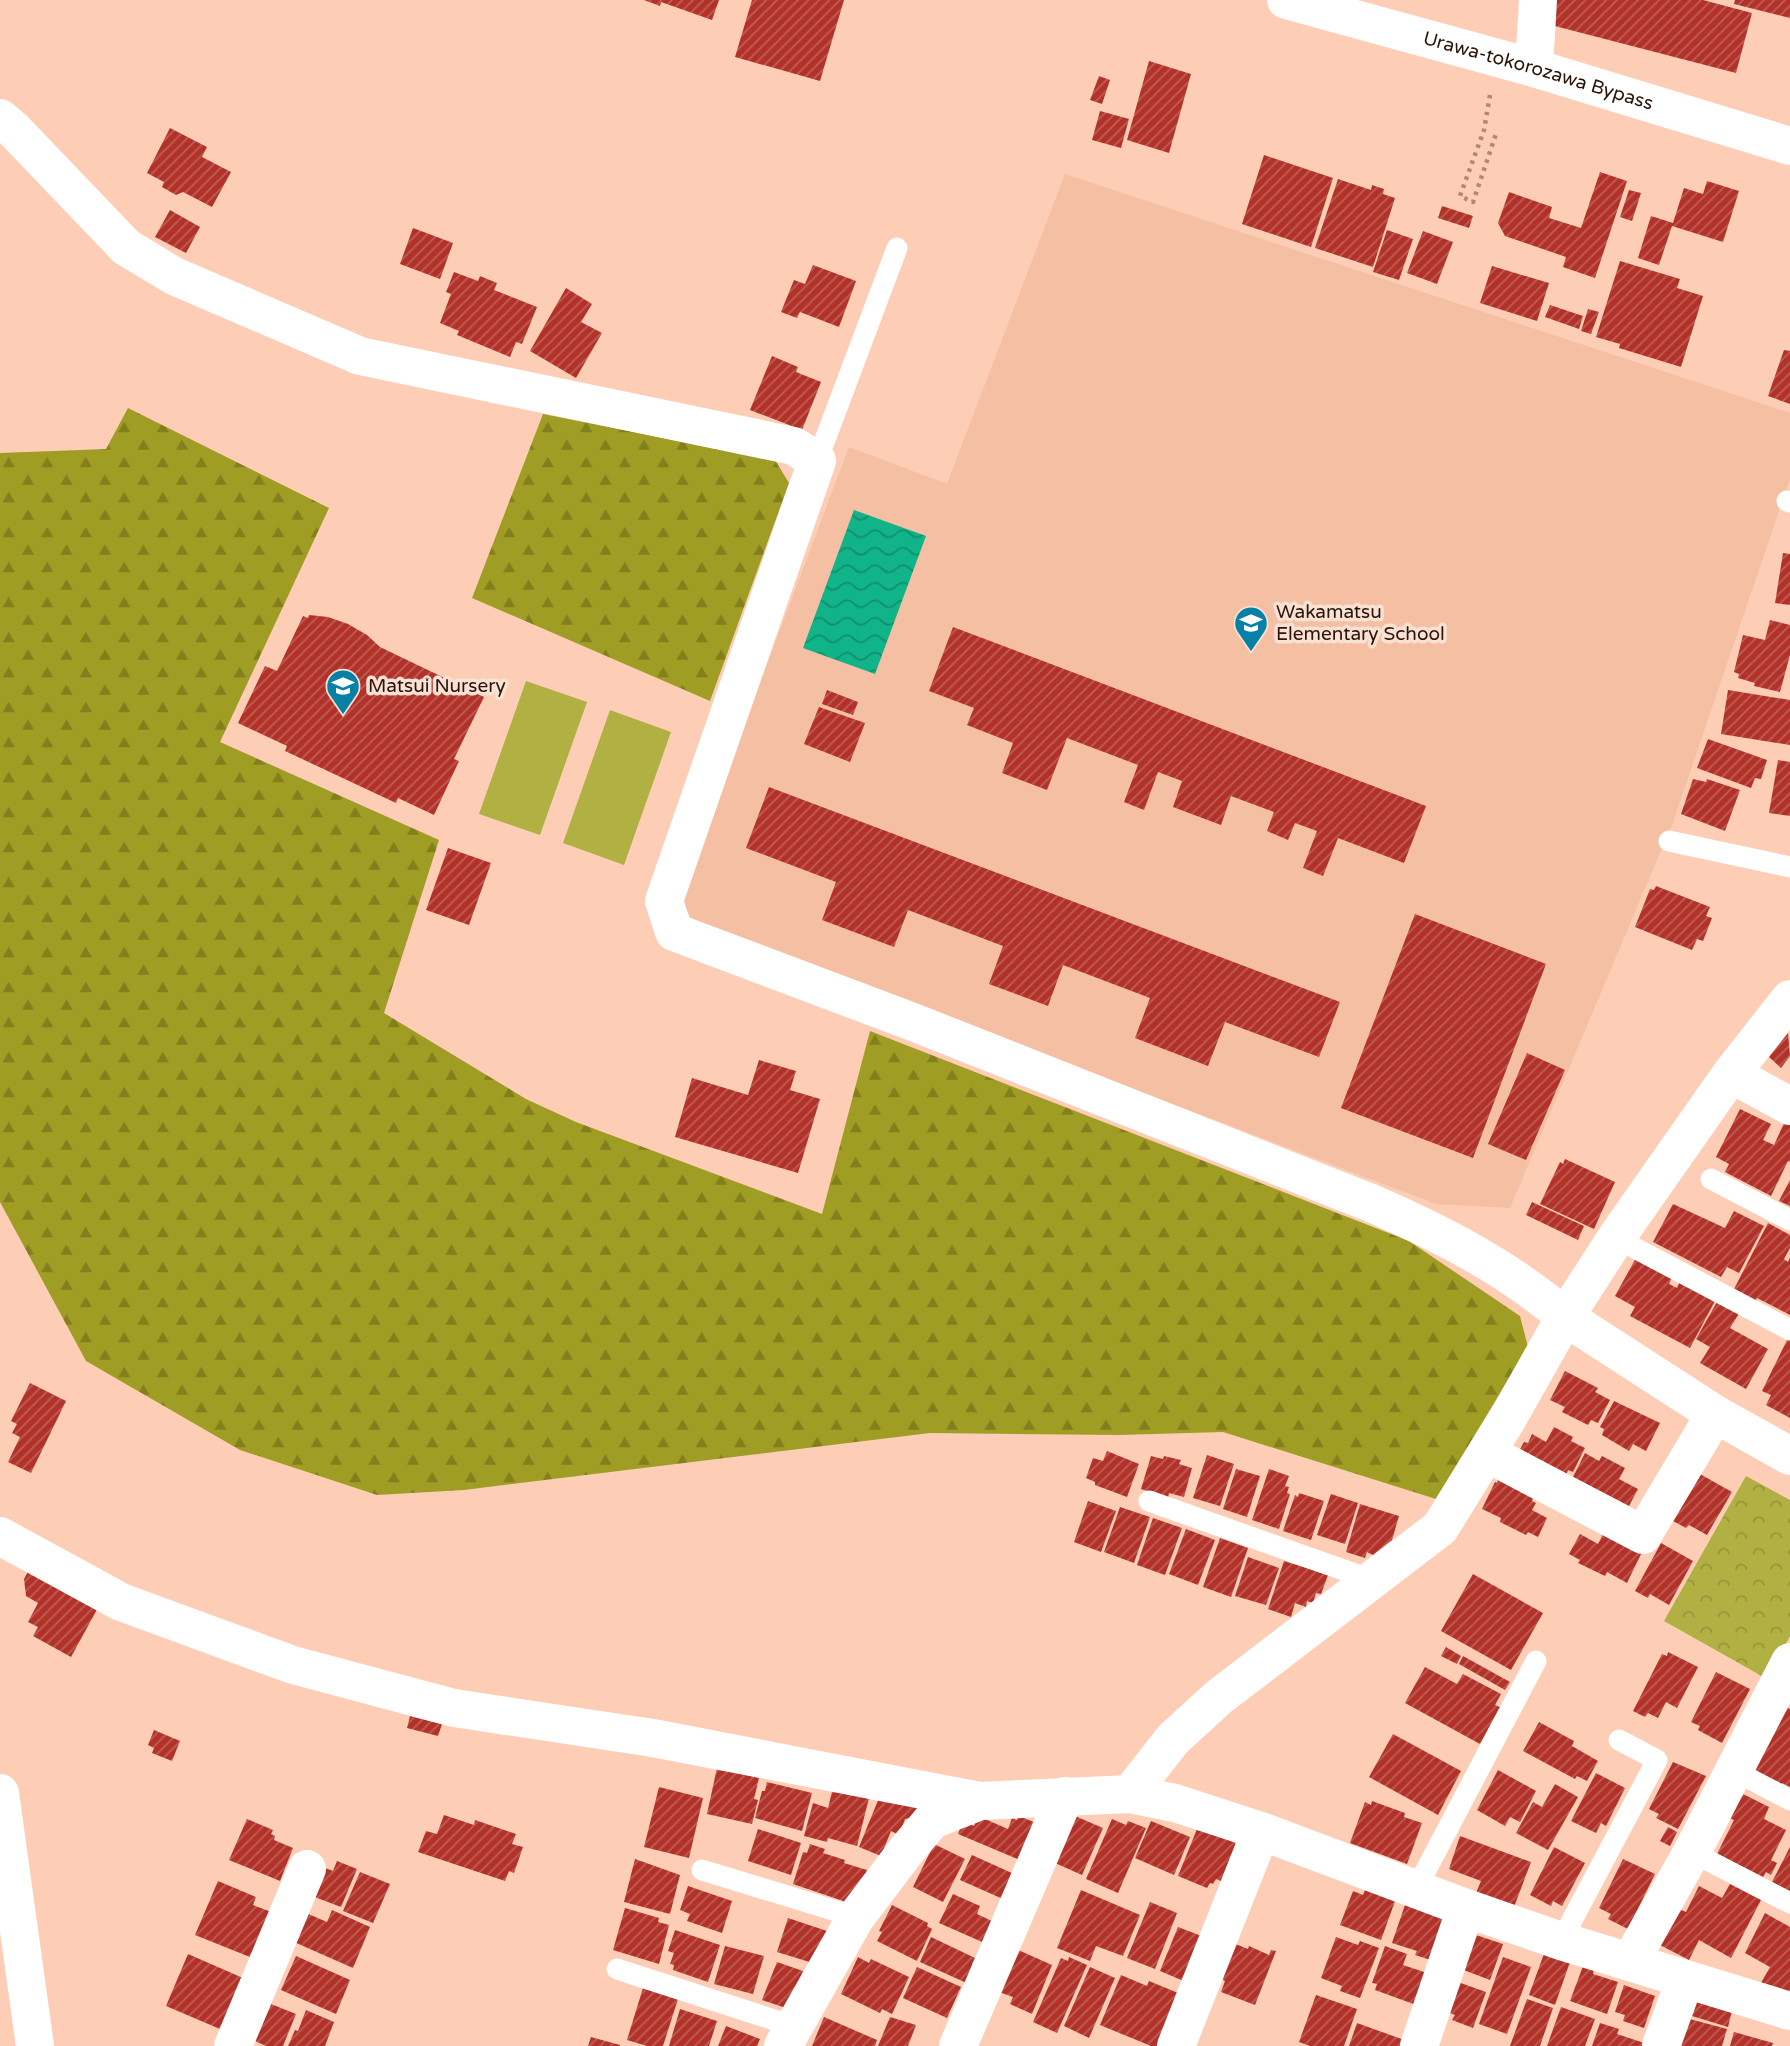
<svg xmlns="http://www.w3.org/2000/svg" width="1790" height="2046" font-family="'Varela Round',sans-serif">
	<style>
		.built { fill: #f4bfa3 }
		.forest { fill: url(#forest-firs) }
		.park { fill: url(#park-crowns) }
		.garden { fill: #b1b043 }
		.water { fill: url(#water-waves) }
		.building { fill: url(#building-hatch) }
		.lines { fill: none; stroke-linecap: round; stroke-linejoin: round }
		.path { stroke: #af8975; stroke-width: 4.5; stroke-dasharray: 3.5 5; stroke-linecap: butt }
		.service { stroke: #fff; stroke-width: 21 }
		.minor { stroke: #fff; stroke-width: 38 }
		.tertiary { stroke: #fff; stroke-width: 38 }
		.trunk { stroke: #fff; stroke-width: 38 }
		.labels { text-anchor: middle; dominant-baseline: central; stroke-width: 7; stroke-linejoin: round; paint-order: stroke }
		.street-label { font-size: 19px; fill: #2b150a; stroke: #f9e1d4 }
		.poi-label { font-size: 19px; fill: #2b150a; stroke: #f9e1d4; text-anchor: start }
	</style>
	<defs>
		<pattern id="forest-firs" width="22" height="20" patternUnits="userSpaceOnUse" patternTransform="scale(1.75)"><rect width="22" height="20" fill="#a09d24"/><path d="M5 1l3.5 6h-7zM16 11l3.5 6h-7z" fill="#837f1d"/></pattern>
		<pattern id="park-crowns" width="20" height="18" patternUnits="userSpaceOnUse" patternTransform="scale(1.75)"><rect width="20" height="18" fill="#b1b043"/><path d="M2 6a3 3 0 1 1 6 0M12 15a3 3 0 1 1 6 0" fill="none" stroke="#989639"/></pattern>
		<pattern id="water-waves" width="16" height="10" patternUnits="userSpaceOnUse" patternTransform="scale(1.75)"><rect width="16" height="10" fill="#11b389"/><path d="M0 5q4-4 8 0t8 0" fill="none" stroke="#10906e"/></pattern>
		<pattern id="building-hatch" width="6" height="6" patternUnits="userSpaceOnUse" patternTransform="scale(1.75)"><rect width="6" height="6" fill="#b43128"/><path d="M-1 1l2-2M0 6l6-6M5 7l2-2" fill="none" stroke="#b8615a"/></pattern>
	</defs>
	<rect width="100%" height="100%" fill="#fecdb5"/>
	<!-- built -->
	<path class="built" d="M1065,174L1790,413V479L1673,822L1510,1208L1436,1204L694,922L679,898L849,447L947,484Z"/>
	<!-- forest -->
	<path class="forest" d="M128,408L329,508L220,742L439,840L384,1013L526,1099L576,1122L822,1214L870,1031L1409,1241L1520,1316L1528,1347L1436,1499L1223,1432L1119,1435L930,1433L464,1490L377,1495L240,1450L86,1361L0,1202V453L106,449Z
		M543,414L775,460L789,483L710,701L472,598Z"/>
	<!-- park -->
	<path class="park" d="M1746,1476L1790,1500V1636L1767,1679L1664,1621Z"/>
	<!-- garden -->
	<path class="garden" d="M526,681L587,702L540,835L479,814Z
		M610,710L671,732L624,865L563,843Z"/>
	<!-- water -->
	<path class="water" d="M854,510L926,536L875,674L803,648Z"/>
	<!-- building -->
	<path class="building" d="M644,0H719L712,20L661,2L660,6Z
		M752,0H844L820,81L735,57Z
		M1553,0H1703L1752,13L1736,73L1551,25Z
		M1735,0H1790V18L1734,4Z
		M1149,61L1191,74L1169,153L1127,140Z
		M1099,76L1110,80L1102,104L1090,100Z
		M1100,111L1129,119L1121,148L1092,140Z
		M170,128L207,147L202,157L231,172L212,207L183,192L176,195L162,187L164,182L147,173Z
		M1264,155L1333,178L1311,247L1242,224Z
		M1600,172L1627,181L1595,278L1563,267L1566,257L1505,236L1498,223L1509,192L1552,207L1549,218L1581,228Z
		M1338,179L1371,190L1372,185L1384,189L1383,194L1395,198L1373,267L1315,248Z
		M1707,181L1739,191L1723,242L1672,226L1659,265L1638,258L1651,216L1673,223L1684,188L1703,194Z
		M1629,190L1641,193L1632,221L1620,217Z
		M1442,206L1473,216L1469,228L1438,218Z
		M170,210L200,227L186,253L155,237Z
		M413,228L453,243L440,279L400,264Z
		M1387,230L1413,239L1399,280L1373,272Z
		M1423,231L1453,242L1437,284L1407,273Z
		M1620,261L1680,279L1677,288L1703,296L1681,367L1619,348L1620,344L1596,337Z
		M813,265L856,281L839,327L800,312L797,318L781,312L794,280L805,284Z
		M1492,266L1549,283L1537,321L1480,303Z
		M454,272L478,281L480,276L497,283L494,290L537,307L522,344L516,342L510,357L457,335L459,331L440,323L451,294L446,292Z
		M566,288L592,304L581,322L602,333L576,378L530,351Z
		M1550,305L1583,316L1579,329L1545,317Z
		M1588,309L1599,312L1591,334L1581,331Z
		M1784,350L1790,351V404L1768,396Z
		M772,356L798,367L796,372L821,382L802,430L750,410Z
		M1783,553L1790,554V605L1775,603Z
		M309,615L328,617L348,624L367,635L380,647L484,697L454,759L459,761L434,815L398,798L396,803L285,751L287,746L238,723L265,666L277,671L303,616L308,618Z
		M1770,620L1790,625V655L1780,692L1754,686L1755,683L1738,678L1739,674L1734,672L1743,635L1765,640Z
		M953,627L1426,806L1404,863L1338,838L1323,876L1303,868L1317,831L1295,823L1288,840L1267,831L1274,812L1231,796L1221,825L1173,807L1182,781L1158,772L1144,810L1124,802L1138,765L1067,738L1047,790L1002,773L1013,743L967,725L974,708L929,691Z
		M827,690L858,702L853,715L822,704Z
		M1728,690L1790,700V745L1721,734Z
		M819,707L865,723L850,762L804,744Z
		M1708,739L1767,760L1761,779L1755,778L1751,788L1697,768Z
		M1778,760L1790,762V816L1769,813Z
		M1693,779L1706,782L1707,779L1740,790L1725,831L1681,814Z
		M769,787L1340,1002L1319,1057L1225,1022L1208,1066L1135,1038L1150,998L1063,965L1048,1006L989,984L1003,946L908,910L894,947L822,920L836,882L746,848Z
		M448,848L491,863L469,925L426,910Z
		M1656,886L1710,907L1706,916L1712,918L1703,941L1697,939L1692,950L1635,927L1650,889L1654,890Z
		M1415,914L1546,964L1473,1158L1341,1108Z
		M1788,1033L1790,1056L1781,1068L1769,1057Z
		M1527,1053L1565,1070L1526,1160L1488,1144Z
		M759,1060L796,1071L790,1090L820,1099L798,1173L675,1137L692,1078L748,1095Z
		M1740,1109L1771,1124L1763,1140L1774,1145L1785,1121L1790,1124V1162L1788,1161L1771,1196L1725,1172L1729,1164L1716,1157Z
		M1565,1159L1615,1182L1594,1229L1540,1204L1560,1162L1563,1164Z
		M1790,1180V1206L1779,1201Z
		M1532,1202L1584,1226L1578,1240L1526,1215Z
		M1673,1204L1725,1228L1734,1211L1764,1226L1739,1273L1727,1267L1721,1277L1653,1242Z
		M1768,1223L1790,1235V1248L1784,1259L1788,1262L1790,1257V1315L1757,1298L1755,1302L1733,1291Z
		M1636,1258L1672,1277L1669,1284L1677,1288L1680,1281L1716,1299L1690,1348L1630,1316L1635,1307L1615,1296Z
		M1718,1300L1740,1312L1730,1328L1768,1349L1746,1389L1700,1363L1710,1347L1696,1339Z
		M1790,1334V1418L1766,1405L1771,1395L1762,1391Z
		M1565,1371L1598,1388L1595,1392L1610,1400L1598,1423L1591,1420L1588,1425L1562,1412L1565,1407L1550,1400Z
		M30,1383L66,1401L31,1473L8,1462L20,1437L12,1433L17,1424L11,1421Z
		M1614,1401L1660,1423L1646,1451L1633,1444L1629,1451L1602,1435L1604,1429L1600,1427Z
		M1554,1427L1573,1437L1571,1441L1585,1448L1573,1472L1568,1470L1566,1475L1517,1455L1524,1442L1528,1443L1532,1434L1546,1442Z
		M1107,1451L1139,1464L1127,1497L1095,1485V1482L1086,1478L1093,1458L1103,1461Z
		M1585,1453L1599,1461L1602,1456L1625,1468L1619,1479L1638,1489L1629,1506L1573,1477Z
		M1207,1455L1234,1464L1220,1506L1193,1498Z
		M1151,1456L1163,1459L1164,1456L1181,1460L1179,1464L1192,1468L1184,1497L1169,1493L1168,1498L1141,1489Z
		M1236,1469L1260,1476L1247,1517L1223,1509Z
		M1269,1469L1289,1476L1285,1486L1289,1487L1287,1493L1290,1494L1279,1529L1252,1520Z
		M1700,1474L1732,1492L1707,1535L1689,1525L1686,1528L1673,1521Z
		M1498,1480L1534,1495L1532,1501L1536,1503L1532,1510L1547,1518L1538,1537L1528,1532L1526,1535L1500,1522L1501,1518L1482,1509L1495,1482L1497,1483Z
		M1299,1493L1324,1501L1311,1540L1283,1531L1295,1495L1298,1497Z
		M1331,1494L1358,1503L1345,1544L1317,1535Z
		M1088,1501L1116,1511L1101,1552L1074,1542Z
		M1360,1504L1399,1516L1392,1540L1373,1555L1367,1552L1365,1558L1346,1552Z
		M1120,1507L1150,1517L1134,1563L1104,1552Z
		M1153,1518L1182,1528L1165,1575L1137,1565Z
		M1186,1529L1215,1540L1198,1585L1169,1574Z
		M1580,1534L1598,1544L1603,1534L1642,1552L1627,1583L1607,1572L1605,1576L1578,1563L1580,1560L1569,1554Z
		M1220,1538L1248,1548L1231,1597L1203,1587Z
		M1661,1543L1693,1561L1669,1605L1650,1594L1648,1598L1635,1591Z
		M1248,1557L1279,1568L1266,1605L1235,1596Z
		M1284,1561L1328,1575L1321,1594L1316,1593L1313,1603L1307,1601L1306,1607L1295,1603L1291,1617L1268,1609Z
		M31,1566L100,1604L71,1657L33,1636L38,1627L28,1622L38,1603L26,1596L24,1579Z
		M1473,1574L1543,1613L1511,1670L1441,1631Z
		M1446,1647L1461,1656L1457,1664L1441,1656Z
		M1668,1652L1698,1667L1677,1708L1666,1702L1658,1718L1648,1713L1645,1717L1633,1711L1662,1654L1667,1656Z
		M1463,1656L1510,1682L1505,1690L1459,1664Z
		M1425,1667L1457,1684L1463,1674L1501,1694L1495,1705L1500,1707L1480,1744L1405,1703Z
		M1716,1672L1750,1689L1722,1743L1698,1730L1700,1726L1691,1722Z
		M1785,1706L1790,1709V1787L1782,1783L1780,1788L1750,1773Z
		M410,1716L442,1724L438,1736L407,1728Z
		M1539,1722L1574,1741L1572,1746L1598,1761L1587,1781L1577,1776L1575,1779L1523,1751Z
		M154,1730L180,1741L172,1761L152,1753L154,1748L148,1745Z
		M1393,1734L1461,1771L1438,1815L1369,1777Z
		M1673,1762L1706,1776L1678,1829L1656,1818L1659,1814L1649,1809Z
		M717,1768L759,1778L754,1799L758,1800L752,1824L707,1814Z
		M1498,1770L1536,1791L1520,1822L1510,1817L1505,1826L1477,1810Z
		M1596,1773L1625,1788L1606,1826L1601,1823L1596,1833L1571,1821Z
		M767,1782L812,1793L802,1831L755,1818L762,1791H765Z
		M1555,1784L1578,1797L1548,1850L1516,1833L1533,1802L1542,1807Z
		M659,1787L703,1798L689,1858L644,1847Z
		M833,1788L869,1798L857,1846L828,1838L827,1842L804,1836L813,1803L828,1808Z
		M1739,1792L1769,1807L1764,1819L1786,1830L1771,1860L1777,1863L1771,1875L1766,1872L1763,1877L1717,1854L1734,1820L1727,1817Z
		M881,1793L919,1804L914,1817L905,1819L899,1835L891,1831L881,1856L859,1847Z
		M1372,1801L1405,1813L1404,1817L1422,1823L1407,1864L1350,1843L1365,1802L1371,1805Z
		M444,1815L474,1825L475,1820L516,1834L512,1844L523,1847L514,1873L509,1871L505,1881L418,1852L426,1831L437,1834Z
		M978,1816L1008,1829L1012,1818L1017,1820L1019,1816L1036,1823L1020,1860L958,1834L963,1821L974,1826Z
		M1075,1816L1103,1828L1082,1875L1055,1863Z
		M247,1819L273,1830L271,1834L275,1836L274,1840L293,1848L280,1881L229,1860Z
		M1112,1819L1126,1825L1128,1821L1146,1828L1118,1893L1086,1879Z
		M1151,1821L1190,1837L1174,1875L1135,1858Z
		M1668,1827L1677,1832L1670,1846L1660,1841Z
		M758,1829L801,1843L791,1875L748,1861Z
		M1197,1829L1236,1843L1221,1881L1216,1879L1213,1884L1210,1883L1207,1888L1178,1876Z
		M1460,1836L1531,1862L1514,1907L1476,1893L1481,1881L1449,1869Z
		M810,1844L825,1849L823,1853L845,1860L844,1863L867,1870L858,1897L849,1903L793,1884L803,1852L807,1853Z
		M934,1844L965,1859L943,1902L913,1887Z
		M1554,1847L1585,1863L1562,1906L1553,1901L1551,1906L1530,1895Z
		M1790,1847V1891L1772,1882Z
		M972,1855L1014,1874L1003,1899L960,1880Z
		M635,1859L680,1875L670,1914L624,1902Z
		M1623,1859L1655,1874L1628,1929L1608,1919L1611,1914L1599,1908Z
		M337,1861L357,1869L341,1907L312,1896L325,1868L333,1871Z
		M360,1872L390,1884L373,1923L343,1911Z
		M218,1881L256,1897L253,1905L274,1913L255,1959L195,1935Z
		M1368,1882L1398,1893L1381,1940L1340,1925L1353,1891L1363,1895Z
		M1730,1884L1761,1900L1731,1958L1699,1940L1689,1960L1660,1945L1677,1908L1686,1912L1699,1886L1722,1898Z
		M688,1886L732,1901L722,1933L687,1921L690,1914L680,1910Z
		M1081,1890L1140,1915L1123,1956L1096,1946L1090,1961L1057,1948Z
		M953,1894L980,1906L977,1914L998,1924L989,1945L939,1923Z
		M1150,1902L1177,1913L1155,1969L1127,1958Z
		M1406,1902L1448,1921L1434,1961L1415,1955L1417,1951L1392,1943Z
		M892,1905L928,1923L927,1926L932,1929L917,1961L877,1941L882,1932L879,1931Z
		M625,1908L659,1918L658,1922L669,1925L659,1964L613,1950Z
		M332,1910L370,1927L353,1968L294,1942L306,1913L327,1922Z
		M1765,1913L1790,1927V1993L1761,1983L1770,1967L1745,1953Z
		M788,1918L827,1931L816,1964L777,1952Z
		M1178,1927L1204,1937L1186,1982L1160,1971Z
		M675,1930L720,1945L708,1982L673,1970L674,1965L670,1964L674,1953L668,1951Z
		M1473,1934L1503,1944L1490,1980L1461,1969Z
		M931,1937L975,1958L972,1964L979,1967L971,1985L920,1962Z
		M1336,1937L1358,1945L1360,1941L1379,1948L1360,1998L1340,1991L1342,1986L1321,1978Z
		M1233,1943L1248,1949L1249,1946L1269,1955L1271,1950L1276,1951L1255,2005L1221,1992L1225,1981L1219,1978Z
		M725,1946L764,1956L753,1994L714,1984Z
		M1385,1946L1407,1954L1403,1965L1430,1974L1419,2006L1375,1990L1377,1984L1372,1983Z
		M1016,1949L1052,1965L1032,2014L1010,2004L1013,1997L999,1992Z
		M1545,1951L1571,1959L1555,2005L1529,1995Z
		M188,1954L243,1978L227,2032L166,2006Z
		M296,1956L350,1980L336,2014L281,1990Z
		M858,1957L869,1963L871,1959L909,1977L892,2014L882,2009L880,2013L841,1994Z
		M1069,1957L1087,1965L1057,2033L1033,2022L1061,1958L1068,1961Z
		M1503,1957L1531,1967L1507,2034L1479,2024Z
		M777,1962L803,1971L789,2009L762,2000Z
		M1583,1966L1594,1969L1593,1974L1618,1982L1607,2014L1570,2001Z
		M917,1967L961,1987L947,2018L903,1998Z
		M1090,1967L1115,1978L1089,2038L1064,2026Z
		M1121,1975L1147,1986L1149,1981L1178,1993L1157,2046H1151L1100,2025Z
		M1455,1981L1486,1992L1473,2028L1452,2020L1455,2015L1444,2011Z
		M1624,1985L1655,1996L1644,2028L1623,2021L1625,2015L1615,2012Z
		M643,1988L678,1999L663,2046H647L627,2040Z
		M1316,1995L1357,2009L1344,2046H1310L1299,2042Z
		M1527,1999L1553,2008L1540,2046H1510Z
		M1697,2001L1732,2011L1728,2027L1692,2016Z
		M271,2004L296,2014L283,2046H266L255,2041Z
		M1561,2007L1595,2019L1585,2046H1547Z
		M680,2009L717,2021L709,2046H669Z
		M306,2010L334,2022L325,2046H288L295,2030L298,2031Z
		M824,2017L877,2040L875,2046H812Z
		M890,2017L916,2025L908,2046H878Z
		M1686,2018L1727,2029L1722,2046H1678Z
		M1357,2023L1407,2041L1405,2046H1349Z
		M1600,2023L1619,2029L1617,2034L1644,2043L1643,2046H1592Z
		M726,2026L760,2039L757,2046H718Z
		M1734,2032L1773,2043L1772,2046H1730Z
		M591,2037L620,2045V2046H588Z"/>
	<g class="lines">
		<!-- path -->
		<path class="path" d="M1490,95L1484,130L1460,196L1473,202L1496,134"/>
		<!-- service -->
		<path class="service" d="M817,461L897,248
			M1787,501L1790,502
			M1669,841L1790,867
			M1711,1179L1790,1220
			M1616,1238L1790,1330
			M1149,1501L1372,1580
			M1733,1770L1790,1800
			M1692,1852L1790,1903
			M702,1870L856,1917
			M1416,1889L1536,1661
			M1561,1941L1657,1760L1619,1740
			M617,1969L796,2027"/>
		<!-- minor -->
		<path class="minor" d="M1534,68L1538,0
			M0,118L14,130L126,247L174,276L360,356L794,446L817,461L664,901L674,932L913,1022L1371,1203C1440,1233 1507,1267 1565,1317
			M1731,1074L1790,1106
			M1487,1453L1643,1535L1715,1414
			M0,1536L121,1602L293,1665L454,1708L653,1738L980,1801L1130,1794L1175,1803L1261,1831L1466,1908L1561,1941L1790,2011
			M1130,1794L1173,1739L1219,1697L1440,1528L1508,1418L1565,1317L1616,1238L1731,1074L1790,999
			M1630,1962L1692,1852L1790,1662
			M233,2046L307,1869
			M783,2046L856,1917L906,1851L932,1820L980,1801
			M958,2046L1065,1796
			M1176,2046L1261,1831
			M1419,2046L1466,1908
			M1661,2046L1685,1980"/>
		<!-- tertiary -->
		<path class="tertiary" d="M1565,1317L1715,1414L1790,1456
			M0,1793L35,2046"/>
		<!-- trunk -->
		<path class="trunk" id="s1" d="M1286,0L1534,68L1790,146"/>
	</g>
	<!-- icons -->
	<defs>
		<g id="school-pin" transform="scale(1.75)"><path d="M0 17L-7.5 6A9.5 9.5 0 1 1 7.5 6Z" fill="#0780a6" stroke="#f9e1d4"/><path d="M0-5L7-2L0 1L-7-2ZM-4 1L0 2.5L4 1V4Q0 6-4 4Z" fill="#fff"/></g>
	</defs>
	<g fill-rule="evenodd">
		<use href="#school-pin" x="1251" y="623"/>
		<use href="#school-pin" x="343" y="686"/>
	</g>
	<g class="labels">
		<!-- street labels -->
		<g class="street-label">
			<text stroke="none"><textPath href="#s1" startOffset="262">Urawa-tokorozawa Bypass</textPath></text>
		</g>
		<!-- poi labels -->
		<g class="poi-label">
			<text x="1276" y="612">Wakamatsu<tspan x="1276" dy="22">Elementary School</tspan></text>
			<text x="368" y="686">Matsui Nursery</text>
		</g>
	</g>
</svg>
